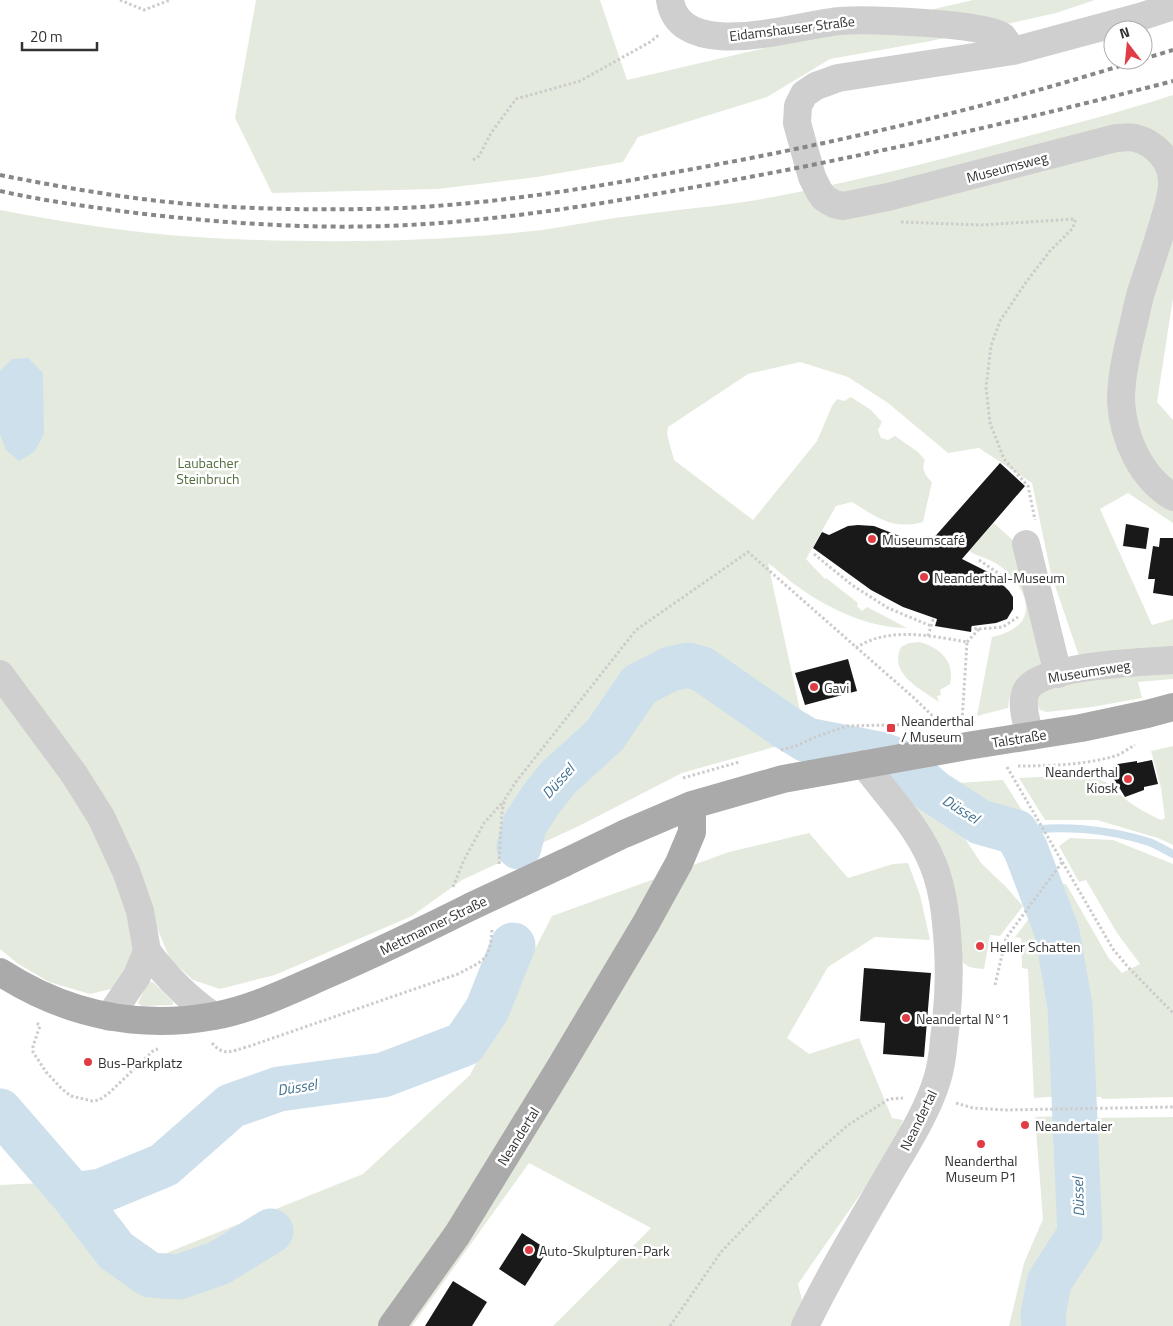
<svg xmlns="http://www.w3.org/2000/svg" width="1173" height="1326" font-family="'Titillium Web',sans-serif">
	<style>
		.green { fill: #e4ebde }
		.water { fill: #cee0ec }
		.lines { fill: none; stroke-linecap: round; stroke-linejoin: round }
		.stream { stroke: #cee0ec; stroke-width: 8 }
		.river { stroke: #cee0ec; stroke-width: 45 }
		.building { fill: #191919 }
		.path { stroke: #ccc; stroke-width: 3; stroke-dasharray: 2.5 2.5; stroke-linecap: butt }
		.minor { stroke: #cfcfcf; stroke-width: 28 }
		.major { stroke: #aaa; stroke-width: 28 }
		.rail { stroke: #878787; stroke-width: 4; stroke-dasharray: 5 4; stroke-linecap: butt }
		.major-bridge { stroke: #aaa; stroke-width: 28 }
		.poi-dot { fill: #e03c46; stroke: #fff; stroke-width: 2 }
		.labels { text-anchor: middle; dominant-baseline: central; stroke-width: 5; stroke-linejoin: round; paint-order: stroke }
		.street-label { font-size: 14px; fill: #323232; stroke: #fff }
		.park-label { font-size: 14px; fill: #546d3f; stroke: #fff }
		.poi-label { font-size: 14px; fill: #323232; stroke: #fff; text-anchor: start }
		.water-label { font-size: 15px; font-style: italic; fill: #417292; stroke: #fff }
	</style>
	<rect width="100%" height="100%" fill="#fff"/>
	<!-- green -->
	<path class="green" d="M256,0H600L627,80L973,0H1095L1056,13L931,41L830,59L767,97L638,137L623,162L537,177L438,189L272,193L235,118Z
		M1173,95V298L1157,402L1173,420V523L1128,493L1100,509L1152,625L1173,619V679L1138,682L1142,698L1092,707L1047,712L1040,710L1037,704L1036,697L1079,656L1051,574L1032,483L979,448L948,453L888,403L848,377L800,362L748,374L668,427L667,434L674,460L753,520L817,441L832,406L837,399L844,401L851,397L871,410L882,422L878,430L881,438L888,440L895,436L918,452L925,460C921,470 925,475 932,482L923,522C892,530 878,518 852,502L836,506L806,559L825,579L826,578L858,603L857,606L862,611L867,607L907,628C870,628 831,610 801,589C789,581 779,571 768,563L801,715L792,742L682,773L579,826L462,880L412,916L275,975L220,989L193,980L170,959L155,923L127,978L111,989L90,994L49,982L17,963L0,949V210C64,222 130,233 196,237C310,244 429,243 542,230C572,226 601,219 631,216C678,209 726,206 773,197C851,182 929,163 1006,142C1062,127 1118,113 1173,95Z
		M994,523L1019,546L1047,665C1021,673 1011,679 1008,708L977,716L992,637C1040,627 1032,592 1000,566C989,558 978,557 969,551Z
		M920,642C940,648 955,661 950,684L940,690L941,695L937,696L939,702C921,689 888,674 901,647L909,643Z
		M1173,746V845L1158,838L1097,820H1045L1019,778L1095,774V779C1114,783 1111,787 1124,798C1135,807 1148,814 1161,820L1165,818L1161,788L1151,751Z
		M1003,780L1028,820L997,815L976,800L948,787L958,783Z
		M904,793L933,807L962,834L981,863L1006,887L1023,906L1000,936L990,935L984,969C972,968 965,968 959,956Z
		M809,833L848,878L893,864L908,863L920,895L930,940L875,937L828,967L787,1038L809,1054L859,1038L892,1118L903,1120L897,1135L880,1166L798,1284L804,1308L792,1326H553L651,1228L529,1163L412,1326H0V1185L42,1183L129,1268L363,1174L470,1075L552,916L729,852Z
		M1070,838L1113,840L1173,864V1097L1102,1099L1101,1097H1085L1083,1027L1077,972L1068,928L1048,891L1056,884H1066L1108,957L1122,973L1140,964L1117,933L1086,880L1079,882L1059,846Z
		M1031,916L1044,932L1052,978L1062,1096L1034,1098L1028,969L1022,968L1021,938L1015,937Z
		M148,982H153L173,1002V1005L142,1006L138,1003Z
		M1060,1116L1063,1147L1092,1140L1090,1118L1173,1117V1326H1009L1024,1263L1043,1219L1035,1117Z"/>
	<!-- water -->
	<path class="water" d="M28,358L43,373L44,434L34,452L19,461L6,450L0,435V371L12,359Z"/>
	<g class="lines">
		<!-- stream -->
		<path class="stream" d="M1016,832C1059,824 1108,829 1149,842C1157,845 1165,850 1173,854"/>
		<!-- river -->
		<path class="river" d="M519,847L525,824L542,798L559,777L605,735L639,685L670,669L688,665L702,669L784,726L807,740L880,754L896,760L934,792L980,822L1016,832L1026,850L1057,932L1070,1006L1080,1234L1049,1282L1043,1315L1044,1326
			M0,1111L73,1195L101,1191L164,1165L231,1106L279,1089L383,1075L464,1044L487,1010L513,945
			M73,1195L116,1251L150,1275L179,1277L219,1263L271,1231"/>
	</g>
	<!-- building -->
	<path class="building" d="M1000,463L1025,486L962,559L992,574L1009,591L1013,597V609L1007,619L996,623L972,626L971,632L935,626L937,619L903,607L871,590L813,548L822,532L829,535L848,526L858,525L874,526L902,537L931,541Z
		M1126,524L1149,528L1146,549L1123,546Z
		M1160,538H1173V596L1153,593L1155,579H1148L1153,546L1159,547Z
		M848,659L857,691L805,705L795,673Z
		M1152,760L1158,784L1144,787V790L1125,797L1109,771L1118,764L1137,761V763Z
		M864,968L931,973L924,1057L883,1054L885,1023L860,1021Z
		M522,1233L548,1250L525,1286L499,1269Z
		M453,1281L487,1302L472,1326H425Z"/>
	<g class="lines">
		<!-- path -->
		<path class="path" d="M120,0L144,10L170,0
			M473,160L479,156L491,133L516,99L580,81L650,42L660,34
			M901,222L981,225L1075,219V222L1072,229L1049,252L1024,285L1000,321L991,346L986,387L990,423L1004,459L1028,486L1035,520
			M814,554L852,585L888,608L931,626
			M979,560L1008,580
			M979,629L1003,627L1018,617
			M928,636L933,620L936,622
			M967,642L979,629L971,628
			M856,648C888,626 932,636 967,642L962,721
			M781,750L796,746L818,736L847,726L928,724
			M1018,766C1050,766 1084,765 1115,756C1122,754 1129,748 1135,745
			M1007,767L1113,949L1128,967L1173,1013
			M683,778L739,762
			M499,864L502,811L505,799L515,783L636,630L748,552L914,698L940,723
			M453,887L463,862L484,823L504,801
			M995,985L1006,938L1063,861
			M37,1023L40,1026L33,1046V1052L46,1072L62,1089L71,1096L92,1101L99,1100L108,1094L154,1050L158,1049
			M212,1043C224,1057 231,1051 247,1047L458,974C484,960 490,961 492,930
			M956,1103L973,1108L1005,1110L1173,1107
			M670,1326L721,1252L813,1156L848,1125L889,1099L903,1098"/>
		<!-- minor -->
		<path class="minor" d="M670,0C680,65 800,24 840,21C866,19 985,23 1002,36C1006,40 1009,47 1013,51
			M1173,6L1143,16L1013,51L838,78L816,86L804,94L798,106L797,123L812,177L819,191L824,198L834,204L843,206L888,197L1116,138C1122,138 1129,136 1135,138C1156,143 1173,162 1172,184C1172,195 1168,207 1165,217C1158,242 1150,265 1142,289C1138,301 1136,314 1133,326C1127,351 1121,376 1121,401C1123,438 1141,478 1173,497
			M1026,544L1058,674
			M0,674L74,774L101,817L126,871L140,911L147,951L137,976L109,1017
			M1030,736C1027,723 1020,704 1026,691C1039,665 1145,662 1173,660
			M147,951C167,978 186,997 213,1016
			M805,1326C829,1276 857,1229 885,1181C904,1148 926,1115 937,1080C941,1067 943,1052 944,1039C948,1009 950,979 948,948C946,915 943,883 928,853C912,820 885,793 864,764"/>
		<!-- major -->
		<path class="major" d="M564,863L624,834L692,805L783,779L967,746L1081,728L1147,714L1173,707
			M0,972C65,1014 138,1030 214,1016C253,1009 291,990 328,974C376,953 424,930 472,906
			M392,1326L457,1235L559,1069L646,923L679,863L692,832V805"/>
		<!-- rail -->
		<path class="rail" d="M1143,59L1173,50
			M0,175C66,188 134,200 201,205C256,209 310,210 364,209C468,208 574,191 676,172C833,144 987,108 1139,60
			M0,191C45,201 90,207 136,213C237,225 338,231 440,223C530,216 618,201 706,185C863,157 1019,121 1173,81"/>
		<!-- major-bridge -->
		<path class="major-bridge" d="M472,906L564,863"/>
	</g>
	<!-- markers -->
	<g class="poi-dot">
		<circle cx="872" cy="539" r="5"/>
		<circle cx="924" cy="577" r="5"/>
		<circle cx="814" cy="687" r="5"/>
		<rect x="886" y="723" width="10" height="10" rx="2.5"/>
		<circle cx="1128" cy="779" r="5"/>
		<circle cx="980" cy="946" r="5"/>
		<circle cx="906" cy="1018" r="5"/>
		<circle cx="88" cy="1062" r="5"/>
		<circle cx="1025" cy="1125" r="5"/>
		<circle cx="981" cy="1144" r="5"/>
		<circle cx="529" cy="1250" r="5"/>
	</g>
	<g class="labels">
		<!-- street labels -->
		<g class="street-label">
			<text transform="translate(792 28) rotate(-7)">Eidamshauser Straße</text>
			<text transform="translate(1007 167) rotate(-15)">Museumsweg</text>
			<text transform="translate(1089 671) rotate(-9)">Museumsweg</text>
			<text transform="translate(1019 738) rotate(-9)">Talstraße</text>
			<text transform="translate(433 925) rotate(-26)">Mettmanner Straße</text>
			<text transform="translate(918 1120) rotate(-64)">Neandertal</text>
			<text transform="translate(518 1136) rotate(-58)">Neandertal</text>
		</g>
		<!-- park labels -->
		<g class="park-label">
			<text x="208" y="462">Laubacher<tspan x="208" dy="16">Steinbruch</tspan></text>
		</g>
		<!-- poi labels -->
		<g class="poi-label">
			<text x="882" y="539">Museumscafé</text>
			<text x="934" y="577">Neanderthal-Museum</text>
			<text x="824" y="687">Gavi</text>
			<text x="901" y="720">Neanderthal<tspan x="901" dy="16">/ Museum</tspan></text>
			<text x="1118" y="771" text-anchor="end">Neanderthal<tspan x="1118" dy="16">Kiosk</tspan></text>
			<text x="990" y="946">Heller Schatten</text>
			<text x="916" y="1018">Neandertal N°1</text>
			<text x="98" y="1062">Bus-Parkplatz</text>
			<text x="1035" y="1125">Neandertaler</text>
			<text x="981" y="1160" text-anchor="middle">Neanderthal<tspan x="981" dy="16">Museum P1</tspan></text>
			<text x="539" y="1250">Auto-Skulpturen-Park</text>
		</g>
		<!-- water labels -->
		<g class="water-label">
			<text transform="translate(558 781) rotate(-48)">Düssel</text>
			<text transform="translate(961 809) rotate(32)">Düssel</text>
			<text transform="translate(297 1087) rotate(-9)">Düssel</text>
			<text transform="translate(1078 1197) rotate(-92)">Düssel</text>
		</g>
	</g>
	<!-- north arrow -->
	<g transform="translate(1128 45) rotate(344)"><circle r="24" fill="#ffffff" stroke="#adadad"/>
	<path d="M0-4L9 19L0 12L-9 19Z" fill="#e03c46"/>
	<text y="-8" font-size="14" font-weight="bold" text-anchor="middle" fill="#323232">N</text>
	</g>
	<!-- scale -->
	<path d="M22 42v8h75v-8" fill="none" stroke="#323232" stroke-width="2.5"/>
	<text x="30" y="42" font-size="15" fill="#323232" stroke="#ffffff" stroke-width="4" paint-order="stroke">20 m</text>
</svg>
